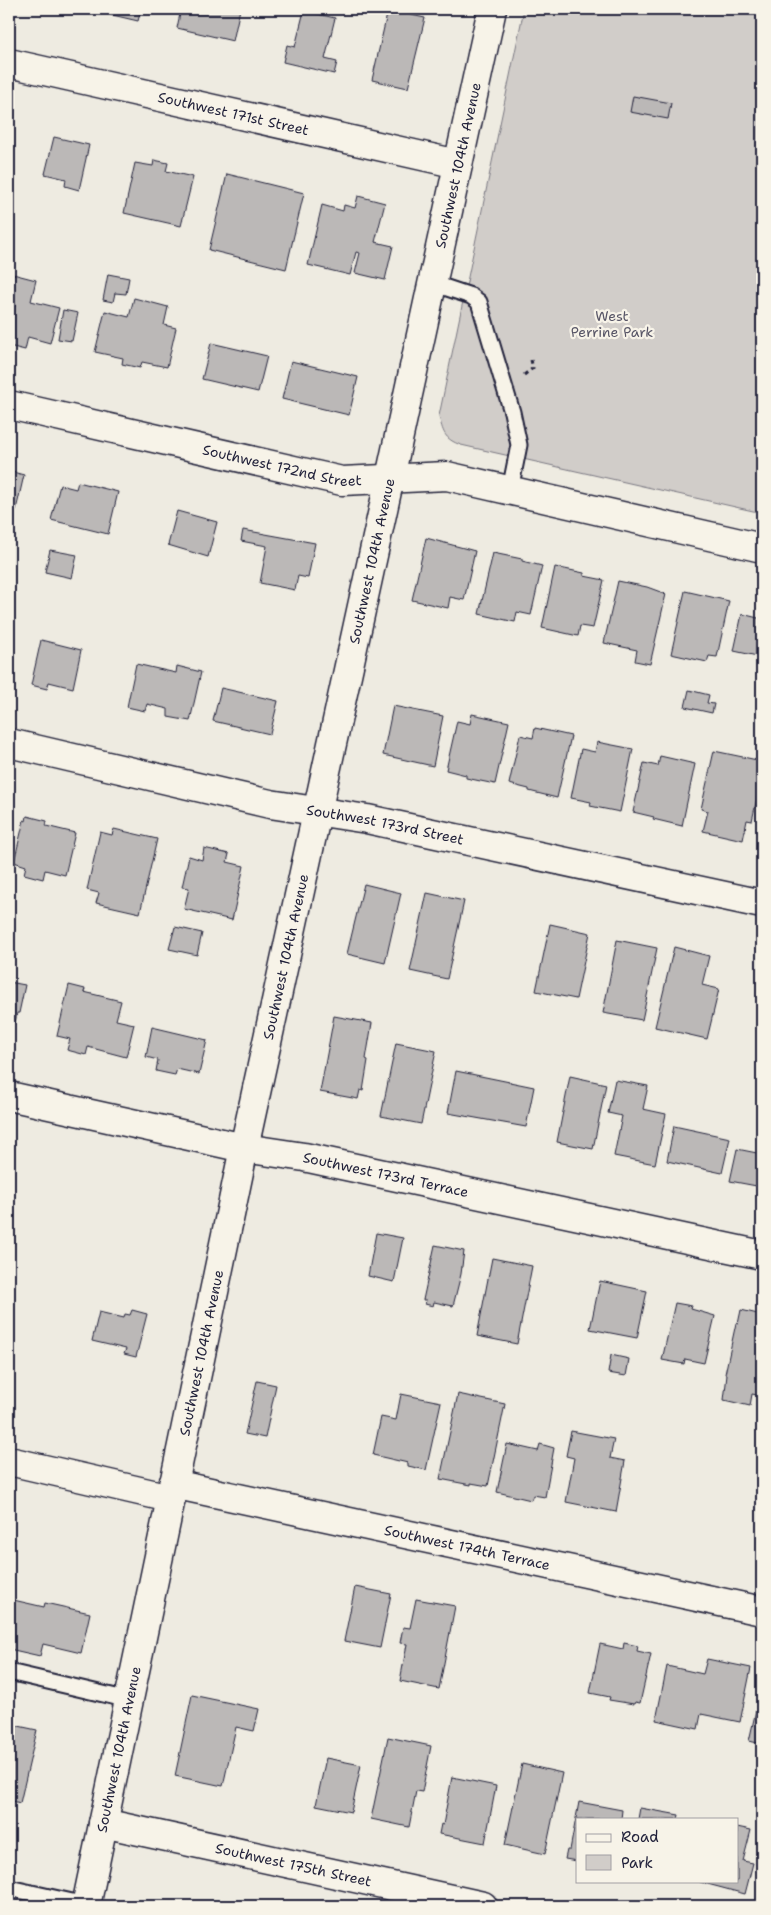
<svg xmlns="http://www.w3.org/2000/svg" width="771" height="1915" font-family="'Shantell Sans',sans-serif">
	<style>
		.green { fill: #d1cdc9; stroke: #7a7882 }
		.building { fill: #bbb8b7; stroke: #22223b }
		.lines { fill: none; stroke-linecap: round; stroke-linejoin: round }
		.service-casing { stroke: #22223b; stroke-width: 19 }
		.minor-casing { stroke: #22223b; stroke-width: 31 }
		.tertiary-casing { stroke: #22223b; stroke-width: 31 }
		.path { stroke: #22223b; stroke-width: 3; stroke-dasharray: 4 4; stroke-linecap: butt }
		.service { stroke: #f7f3e8; stroke-width: 15 }
		.minor { stroke: #f7f3e8; stroke-width: 28 }
		.tertiary { stroke: #f7f3e8; stroke-width: 28 }
		.labels { text-anchor: middle; dominant-baseline: central; stroke-width: 4.5; stroke-linejoin: round; paint-order: stroke }
		.street-label { font-size: 14px; fill: #22223b; stroke: #f7f3e8 }
		.park-label { font-size: 14px; fill: #575566; stroke: #f7f3e8 }
	</style>
	<rect width="100%" height="100%" fill="#eeebe1"/>
	<filter id="ink" filterUnits="userSpaceOnUse"><feTurbulence type="fractalNoise" baseFrequency=".02" numOctaves="2"/><feDisplacementMap in="SourceGraphic" scale="10" xChannelSelector="R" yChannelSelector="G"/><feConvolveMatrix kernelMatrix="1 2 1 2 8 2 1 2 1" color-interpolation-filters="sRGB"/></filter>
	<g filter="url(#ink)">
		<!-- green -->
		<path class="green" d="M524,9H762V513L461,445C444,439 443,432 439,416Z"/>
		<!-- building -->
		<path class="building" d="M87,9H141L138,21Z
			M181,9H240L233,41L177,28Z
			M388,10L425,18L408,88L372,80Z
			M304,11L335,18L325,59L337,62L334,74L283,62L287,45L295,47Z
			M633,96L671,103L668,119L630,112Z
			M54,137L89,145L79,190L65,186L66,179L45,174Z
			M154,160L168,163L166,171L193,177L181,226L124,213L135,163L153,166Z
			M227,174L304,193L286,269L209,250Z
			M358,196L385,203L375,242L393,246L385,280L355,273L360,253L356,252L350,275L308,265L322,205L343,211L344,205L355,208Z
			M9,273L36,280L31,301L59,308L50,343L28,337L25,350L9,346V331L15,305L9,303Z
			M108,274L129,278L126,294L115,293L113,302L103,300Z
			M134,298L168,307L164,325L176,328L167,367L142,362L140,368L122,364L123,358L95,352L105,311L129,317Z
			M63,310L78,313L72,341L58,339Z
			M211,343L267,356L258,392L202,379Z
			M291,361L358,377L349,415L282,399Z
			M9,471L24,475L16,510L9,508Z
			M78,482L118,492L108,534L51,520L60,485L76,489Z
			M177,511L217,522L208,557L168,545Z
			M243,530L315,543L308,578L298,576L295,590L260,583L267,546L241,541Z
			M426,538L475,551L464,600L450,597L448,608L412,600Z
			M50,550L77,555L72,578L45,572Z
			M493,553L522,559V561L542,566L531,615L517,612L515,622L479,614Z
			M555,567L584,573V576L604,580L593,628L580,626L578,636L542,628Z
			M618,581L647,587L666,594L650,664L635,661L637,650L604,643Z
			M685,591L729,601L717,657L709,656L707,662L671,654Z
			M742,614L762,619V657L734,651Z
			M41,640L81,650L73,688L49,682L47,689L31,685Z
			M136,664L176,673L177,666L201,672L190,721L168,717V709L147,704L145,711L127,707Z
			M221,688L278,701L270,734L213,721Z
			M689,690L709,695L707,703L714,704L712,713L685,707Z
			M393,706L443,716L433,766L383,755Z
			M472,714L509,722L495,784L466,778V775L446,770L457,721L470,724Z
			M535,728L571,736L557,798L529,791V789L509,784L520,735L533,738Z
			M597,742L633,749L620,812L590,806L591,802L571,798L581,749L595,752Z
			M714,751L762,761V775L752,821L747,820L743,840L703,831L708,811L701,809Z
			M660,756L695,764L682,826L653,819L654,817L633,812L644,763L658,766Z
			M27,816L47,821L46,826L75,833L65,875L45,870L43,879L24,874L26,866L14,862L24,820L26,821Z
			M114,829L157,839L140,913L96,903L99,893L87,890L100,832L112,835Z
			M204,848L229,854L227,862L244,866L232,920L184,909L189,888L182,887L189,856L202,860Z
			M364,884L401,893L385,963L347,954Z
			M427,893L464,901L447,979L410,971Z
			M550,924L590,933L576,999L536,991Z
			M175,927L202,933L197,955L169,949Z
			M617,940L657,948L642,1020L603,1013Z
			M674,947L709,956L702,985L719,989L707,1039L655,1027Z
			M9,982L25,985L19,1013H17L15,1023L9,1022Z
			M69,985L85,989L84,992L121,1001L116,1020L134,1024L126,1057L88,1047L86,1055L67,1050L70,1039L57,1036Z
			M334,1016L372,1023L366,1059L368,1060L363,1091L360,1090L358,1099L320,1092Z
			M152,1027L207,1040L199,1074L177,1069L175,1075L156,1071L158,1060L146,1057Z
			M396,1043L436,1051L421,1124L381,1116Z
			M456,1071L534,1087L526,1127L448,1113Z
			M570,1076L606,1084L593,1149L557,1142Z
			M615,1080L648,1086L643,1109L666,1114L655,1164L614,1156L622,1116L608,1113Z
			M674,1126L730,1138L722,1173L667,1161Z
			M737,1149L762,1154V1187L730,1181Z
			M376,1233L403,1238L394,1282L368,1276Z
			M435,1245L464,1251L461,1274L453,1306L434,1302L433,1306L425,1304L426,1300H423Z
			M492,1258L532,1266L517,1344L477,1336Z
			M600,1281L647,1291L637,1338L590,1329Z
			M675,1303L692,1306L691,1309L715,1316L704,1363L685,1359L684,1364L662,1360Z
			M132,1310L147,1314L136,1357L124,1354L126,1349L92,1341L99,1312L124,1318L125,1314L130,1315Z
			M741,1310L762,1315V1396L752,1394L750,1406L724,1400L727,1375L725,1374L736,1323L738,1324Z
			M611,1355L629,1359L626,1376L608,1373Z
			M257,1381L276,1385L265,1438L245,1434Z
			M401,1394L441,1402L426,1470L408,1466V1463L373,1455L381,1417L396,1420Z
			M458,1394L505,1404L488,1486L471,1483V1485L440,1479Z
			M571,1431L614,1439L610,1458L625,1461L616,1512L566,1502L574,1458L566,1456Z
			M507,1444L538,1451L540,1444L554,1448L545,1497L533,1495L531,1500L497,1492Z
			M762,1524V1544L758,1543Z
			M355,1587L391,1594L380,1648L344,1641Z
			M9,1599L44,1607L45,1603L90,1613L81,1653L43,1644L40,1656L9,1649Z
			M416,1599L455,1606L439,1689L400,1681L407,1644L400,1643L403,1627L410,1628Z
			M624,1643L638,1646L637,1651L651,1654L640,1703L635,1702L634,1704L609,1700L610,1697L590,1693L600,1644L623,1649Z
			M707,1659L751,1668L740,1722L701,1714L698,1729L656,1720L667,1666L703,1674Z
			M761,1688H762V1744L749,1741Z
			M192,1695L259,1709L254,1731L236,1727L223,1786L175,1776Z
			M9,1724L37,1730L20,1803L9,1800Z
			M388,1737L431,1746L422,1792L416,1791L409,1827L371,1819Z
			M326,1758L361,1765L351,1812L316,1805Z
			M522,1764L562,1773L545,1854L505,1845Z
			M452,1777L496,1786L485,1843L439,1834L441,1824L443,1825Z
			M579,1802L622,1810L621,1819H577V1861L565,1859L567,1850H570Z
			M640,1808L679,1815L678,1819H638Z
			M737,1827L751,1830L743,1861L753,1863L745,1894L700,1882L737,1881Z"/>
		<g class="lines">
			<!-- service casing -->
			<g class="service-casing">
				<path id="service" d="M432,283L471,296L479,302L512,412L519,445L510,490
					M9,1672L129,1700
					M9,1888L86,1905"/>
			</g>
			<!-- minor casing -->
			<g class="minor-casing">
				<g id="minor">
					<path id="s1" d="M9,63L458,164"/>
					<path id="s2" d="M9,743L270,804L367,819L762,904"/>
					<path id="s3" d="M9,1096L244,1148L304,1157L762,1255"/>
					<path d="M9,1461L170,1498"/>
					<path id="s4" d="M173,1484L762,1611"/>
					<path id="s5" d="M103,1823L483,1906"/>
				</g>
			</g>
			<!-- tertiary casing -->
			<g class="tertiary-casing">
				<g id="tertiary">
					<path id="s6" d="M9,405L342,481L447,476L762,548"/>
					<path id="s7" d="M86,1906L244,1148L492,9"/>
				</g>
			</g>
			<!-- path -->
			<path class="path" d="M524,375L533,368L531,360"/>
			<!-- service -->
			<use href="#service" class="service"/>
			<!-- minor -->
			<use href="#minor" class="minor"/>
			<!-- tertiary -->
			<use href="#tertiary" class="tertiary"/>
		</g>
	</g>
	<g class="labels">
		<!-- street labels -->
		<g class="street-label">
			<text stroke="none"><textPath href="#s1" startOffset="230">Southwest 171st Street</textPath></text>
			<text stroke="none"><textPath href="#s7" startOffset="1780">Southwest 104th Avenue</textPath></text>
			<text stroke="none"><textPath href="#s6" startOffset="280">Southwest 172nd Street</textPath></text>
			<text stroke="none"><textPath href="#s7" startOffset="1375">Southwest 104th Avenue</textPath></text>
			<text stroke="none"><textPath href="#s2" startOffset="385">Southwest 173rd Street</textPath></text>
			<text stroke="none"><textPath href="#s7" startOffset="970">Southwest 104th Avenue</textPath></text>
			<text stroke="none"><textPath href="#s3" startOffset="385">Southwest 173rd Terrace</textPath></text>
			<text stroke="none"><textPath href="#s7" startOffset="565">Southwest 104th Avenue</textPath></text>
			<text stroke="none"><textPath href="#s4" startOffset="301">Southwest 174th Terrace</textPath></text>
			<text stroke="none"><textPath href="#s7" startOffset="160">Southwest 104th Avenue</textPath></text>
			<text stroke="none"><textPath href="#s5" startOffset="195">Southwest 175th Street</textPath></text>
		</g>
		<!-- park labels -->
		<g class="park-label">
			<text x="612" y="316">West<tspan x="612" dy="16">Perrine Park</tspan></text>
		</g>
	</g>
	<!-- margin -->
	<rect width="771" height="1915" fill="none" stroke="#f7f3e8" stroke-width="30"/>
	<rect x="15" y="15" width="741" height="1885" fill="none" stroke="#22223b" stroke-width="2" filter="url(#ink)"/>
	<!-- legend -->
	<rect x="576" y="1818" width="162" height="65" fill="#f7f3e8" stroke="#a29fa3"/>
	<rect x="586" y="1834" width="25" height="8" fill="#f7f3e8" stroke="#a29fa3"/>
	<text x="621" y="1842" font-size="15" fill="#22223b">Road</text>
	<rect x="586" y="1855" width="25" height="15" fill="#d1cdc9" stroke="#a29fa3"/>
	<text x="621" y="1868" font-size="15" fill="#22223b">Park</text>
</svg>
